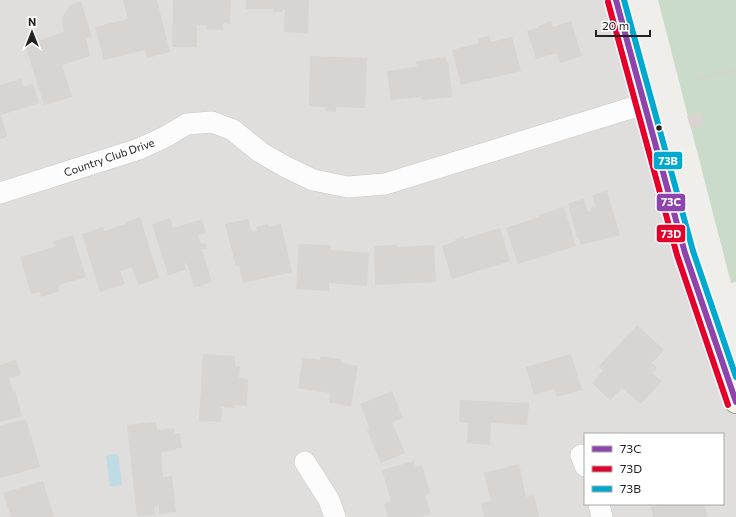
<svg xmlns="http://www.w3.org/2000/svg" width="736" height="517" font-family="Commissioner,sans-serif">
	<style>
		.residential { fill: #dfdedc; fill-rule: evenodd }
		.cemetery { fill: #cadbca }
		.water { fill: #bfdbe3 }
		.building { fill: #d7d4d2 }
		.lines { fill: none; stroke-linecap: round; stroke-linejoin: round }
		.minor-casing { stroke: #c9c8c7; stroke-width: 22 }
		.secondary-casing { stroke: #999a82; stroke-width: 24 }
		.path { stroke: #dccecd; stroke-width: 2.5; stroke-dasharray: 2 2; stroke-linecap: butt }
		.minor { stroke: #fdfcfc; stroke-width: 21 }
		.secondary { stroke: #f4f4ed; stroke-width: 22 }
		.bus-1-casing { stroke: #fff; stroke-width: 9 }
		.bus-2-casing { stroke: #fff; stroke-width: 9 }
		.bus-3-casing { stroke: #fff; stroke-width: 9 }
		.bus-1 { stroke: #8e44ad; stroke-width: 6 }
		.bus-2 { stroke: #e4002b; stroke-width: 6 }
		.bus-3 { stroke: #00a9ce; stroke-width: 6 }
		.bus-dot { fill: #222; stroke: #fff; stroke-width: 1.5 }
		.labels { text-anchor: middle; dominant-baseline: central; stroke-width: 3.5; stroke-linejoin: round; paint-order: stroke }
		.street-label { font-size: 11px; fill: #222; stroke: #fff }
		.line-badge { stroke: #fff; stroke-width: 1.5 }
		.badge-label { font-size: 11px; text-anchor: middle; font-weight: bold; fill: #fff }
	</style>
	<rect width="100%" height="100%" fill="#f0eeeb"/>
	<!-- residential -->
	<path class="residential" d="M0,0H604L736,396V517H0ZM585,434H723V504H585Z"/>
	<!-- cemetery -->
	<path class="cemetery" d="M658,0H736V282L731,283Z"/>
	<!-- water -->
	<path class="water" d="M118,454L122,485L110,487L106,456Z"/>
	<!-- building -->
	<path class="building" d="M123,0H157L170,52L147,58L145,50L104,60L95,27L128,19Z
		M173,0H231L230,24L223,23V30L207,29V26L197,25V47H172Z
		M246,0H309L308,33L284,32L285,10H283V12H273V9H246Z
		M81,1L92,37L86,38L90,56L62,65L72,97L44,105L25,45L64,32L62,18L69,6Z
		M551,21L553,27L571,21L582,56L560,63L557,53L536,59L527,31L538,28V26Z
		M489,36L491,42L512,37L521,71L461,85L452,50L479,43L478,38Z
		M310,56L367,58L365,108L336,107V112L325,111V107L309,106Z
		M446,57V62H448L452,95H451V97L423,100V99H421V97L391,100L387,71L417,67L416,61Z
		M21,79L23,87L33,84L39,103L1,115L7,137L0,139V85Z
		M701,112L705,125L691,129L687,116Z
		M607,191L620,235L581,245L579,237L577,238L568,203L584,199L588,212L591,211L590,208L596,207L592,195Z
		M564,207L576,246L518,264L506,228L539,217V215Z
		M140,217L159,278L138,285L132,267L120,271L125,284L100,292L82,234L103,227L104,231L126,224V222Z
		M170,218L173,228L202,219L206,233L198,235L201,244L205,243L207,248L202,250L212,282L194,288L187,263L184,264L186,270L168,275L152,224Z
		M248,219L252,232L257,231L256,227L268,224L269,227L281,224L292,272L243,283L239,265L236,266L225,224Z
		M500,228L510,261L452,279L442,246L456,241L455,239L464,236V239Z
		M73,235L86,277L58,285L60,291L41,297L40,292L31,294L20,257L54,247L53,241Z
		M299,244L331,245L330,250L369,253L367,286L329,283V291L296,289Z
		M397,245V247L434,245L436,282L375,285L374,246Z
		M637,325L664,350L652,363L657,368L652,373L662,381L641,404L622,388L610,400L592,383L603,371L599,366Z
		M203,354L235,356V366H240L239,378L248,379L247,406L234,405V408L222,407L221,422L199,421Z
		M571,354L582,390L557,397L554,389L534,395L526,367Z
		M321,356L341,359V363L358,366L351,406L329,403L330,393L298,388L303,358L320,360Z
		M16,360L21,375L9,378L13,392L15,391L22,416L0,422V365Z
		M392,391L403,418L392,422L405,453L381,463L367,430L370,429L360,404Z
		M460,400L529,403L527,425L491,423L490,445L467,443L468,423L459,422Z
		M26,419L40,467L0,478V426Z
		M156,422L157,430L174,428V434L180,433L182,448H176V450L161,452L163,477L172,476L176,512L159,514V506L154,507L155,515L137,516L127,425Z
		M414,461L416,467L422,465L430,493L425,495L431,514L420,517H388L384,504L391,501L382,470Z
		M519,464L526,497L534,495L539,517H484L481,503L491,501L484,473Z
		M43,481L54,517H11L3,493Z
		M662,504H704L708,517H653L651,507Z"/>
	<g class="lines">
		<!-- minor casing -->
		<g class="minor-casing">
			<path id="minor" d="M0,193L139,149L165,137L187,124L212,122L233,130L260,152L284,166L313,180L348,187L385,184L644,104
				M581,455L585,466
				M305,462L329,500L335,517
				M599,504L602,517"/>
		</g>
		<!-- secondary casing -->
		<g class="secondary-casing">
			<path id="secondary" d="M616,0L685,253L736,402"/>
		</g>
		<!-- path -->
		<path class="path" d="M699,79L736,69"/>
		<!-- minor -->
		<use href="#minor" class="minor"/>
		<!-- secondary -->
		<use href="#secondary" class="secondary"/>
		<!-- bus-1 casing -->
		<g class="bus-1-casing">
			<path id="bus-1" d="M616,0L685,253L736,402"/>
		</g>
		<!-- bus-2 casing -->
		<g class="bus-2-casing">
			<path id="bus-2" d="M608,2L677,255L728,405"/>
		</g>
		<!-- bus-3 casing -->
		<g class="bus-3-casing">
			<path id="bus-3" d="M624,0L693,251L736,377"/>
		</g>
		<!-- bus-1 -->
		<use href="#bus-1" class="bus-1"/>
		<!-- bus-2 -->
		<use href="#bus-2" class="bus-2"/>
		<!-- bus-3 -->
		<use href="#bus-3" class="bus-3"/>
	</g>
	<!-- markers -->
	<circle class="bus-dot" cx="659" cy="128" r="3.5"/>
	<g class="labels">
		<!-- street labels -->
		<g class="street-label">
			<text transform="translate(109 157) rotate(-19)">Country Club Drive</text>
		</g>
	</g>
	<g class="line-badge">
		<rect x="653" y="151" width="30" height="19" rx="4" fill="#00a9ce"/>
		<rect x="656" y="193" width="30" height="19" rx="4" fill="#8e44ad"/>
		<rect x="656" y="224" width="30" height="19" rx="4" fill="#e4002b"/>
	</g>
	<g class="badge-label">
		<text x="668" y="165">73B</text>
		<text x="671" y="206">73C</text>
		<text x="671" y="238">73D</text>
	</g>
	<!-- legend -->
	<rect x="584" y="433" width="140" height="72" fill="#ffffff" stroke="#a7a7a7"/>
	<rect x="592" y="446" width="20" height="6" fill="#8e44ad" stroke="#a7a7a7"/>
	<text x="620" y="453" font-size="12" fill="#222222">73C</text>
	<rect x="592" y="466" width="20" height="6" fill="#e4002b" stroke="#a7a7a7"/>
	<text x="620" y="473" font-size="12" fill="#222222">73D</text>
	<rect x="592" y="486" width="20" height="6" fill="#00a9ce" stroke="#a7a7a7"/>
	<text x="620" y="493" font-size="12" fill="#222222">73B</text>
	<!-- north arrow -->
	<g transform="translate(32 32)" stroke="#ffffff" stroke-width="3" paint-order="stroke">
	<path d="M0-3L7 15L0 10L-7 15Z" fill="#222222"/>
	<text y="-6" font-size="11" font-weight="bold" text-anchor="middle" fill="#222222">N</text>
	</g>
	<!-- scale -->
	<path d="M596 30v6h54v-6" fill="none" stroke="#222222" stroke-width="2"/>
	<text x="602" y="30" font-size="12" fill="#222222" stroke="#ffffff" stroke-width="3" paint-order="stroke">20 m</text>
</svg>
